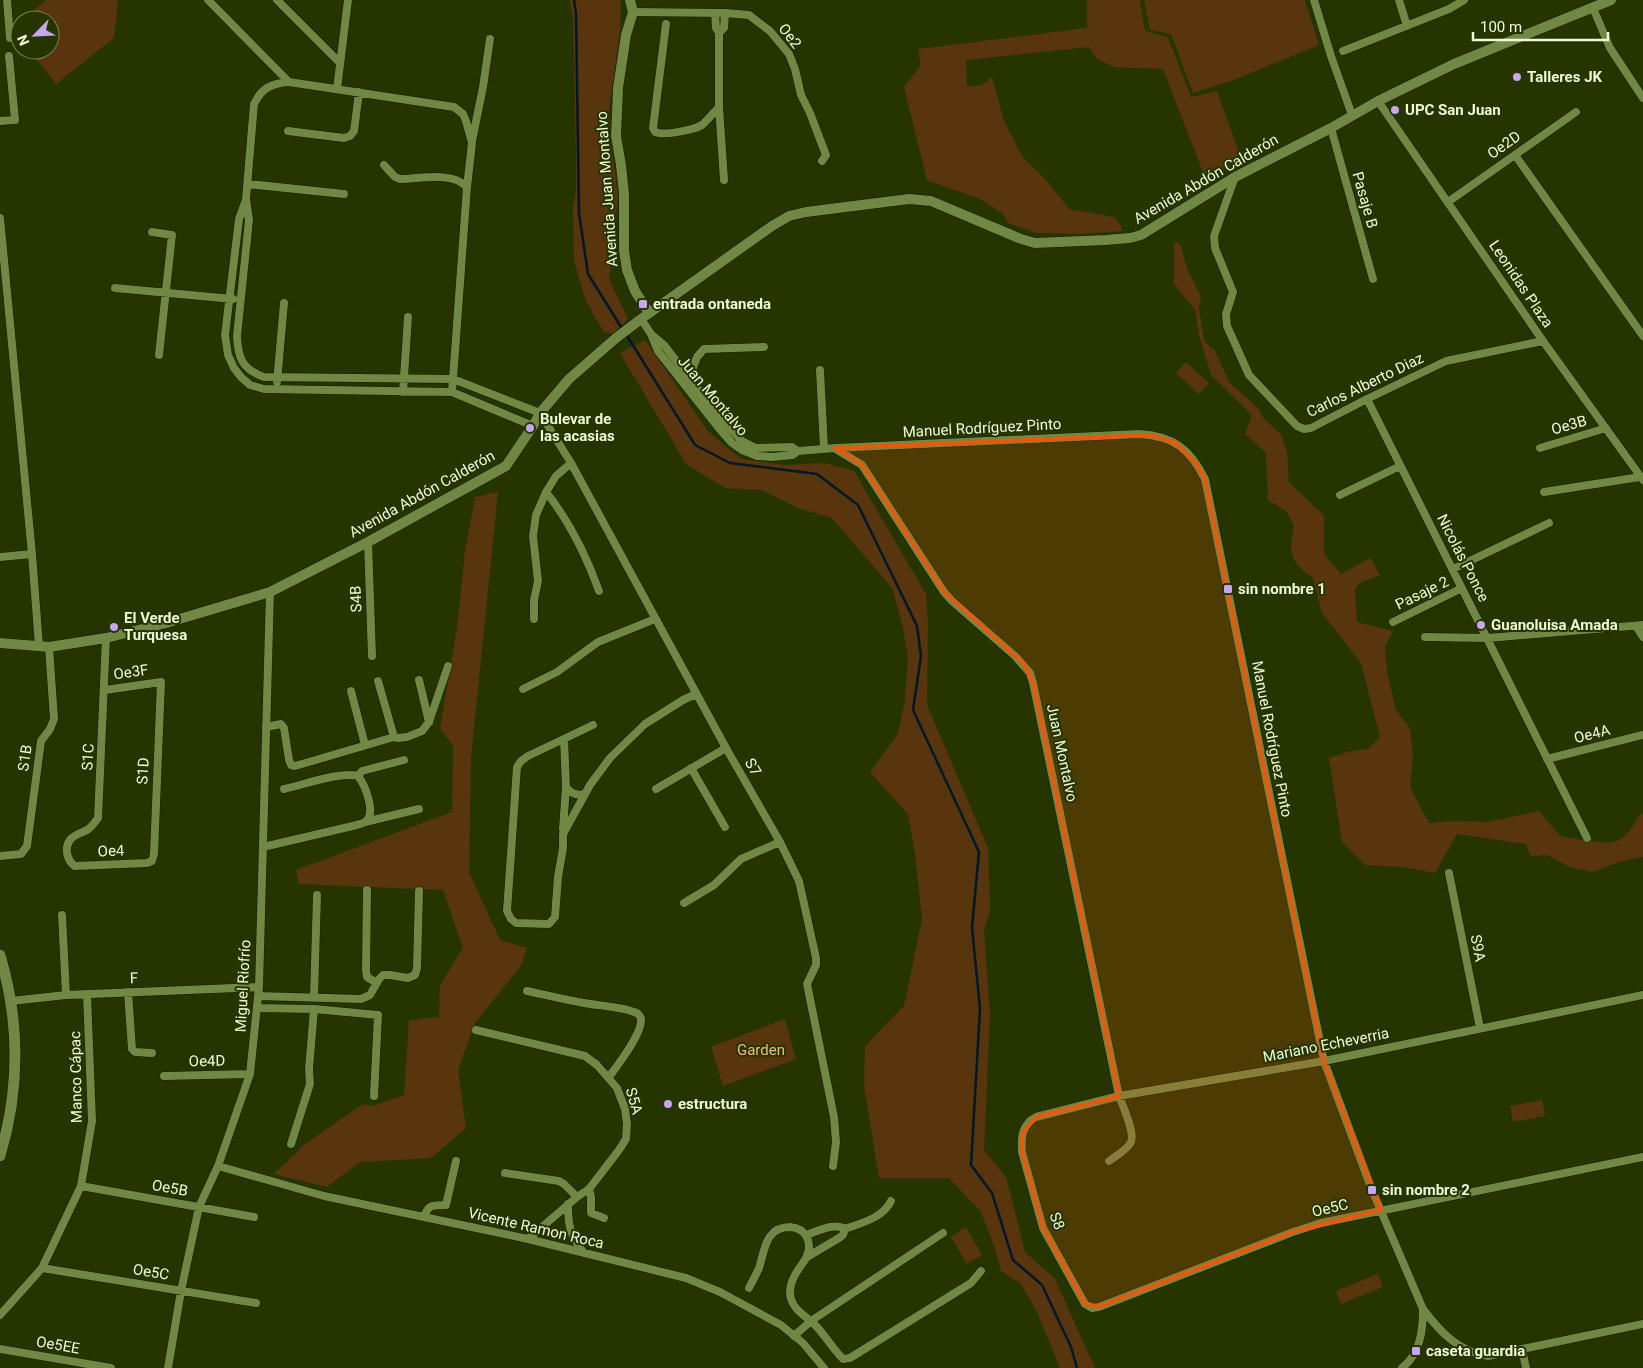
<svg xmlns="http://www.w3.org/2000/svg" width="1643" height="1368" font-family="Roboto,sans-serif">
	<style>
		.green { fill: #58350c }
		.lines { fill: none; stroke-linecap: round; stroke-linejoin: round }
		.stream { stroke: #01182b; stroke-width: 2.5 }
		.minor-casing { stroke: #111b00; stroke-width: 9 }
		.tertiary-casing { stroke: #111b00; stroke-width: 11 }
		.secondary-casing { stroke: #111b00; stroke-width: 12 }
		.minor { stroke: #718844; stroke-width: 8 }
		.tertiary { stroke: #718844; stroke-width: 10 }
		.secondary { stroke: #718844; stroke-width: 11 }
		.marked { fill: #e8590c; fill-opacity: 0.2; stroke: #e8590c; stroke-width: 4; stroke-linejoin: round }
		.poi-dot { fill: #c7a6ef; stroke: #263500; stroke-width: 2 }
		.labels { text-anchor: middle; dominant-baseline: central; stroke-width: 4; stroke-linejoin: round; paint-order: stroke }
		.street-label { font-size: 15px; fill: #edfbd8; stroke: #263500 }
		.poi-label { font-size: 15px; font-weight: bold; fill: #edfbd8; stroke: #263500; text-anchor: start }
		.park-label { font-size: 15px; fill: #fab877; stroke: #263500 }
	</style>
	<rect width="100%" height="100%" fill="#263500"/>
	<!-- green -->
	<path class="green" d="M46,0H118L114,38L56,84L31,52L32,50H50V20H34L35,9Z
		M570,0H621L620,30L609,110L610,135L618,197L609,279L628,319L613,334L603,331L586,301L574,261L573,207L576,191V154L573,17Z
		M1087,0H1140L1145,31L1168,37L1191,97L1217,91L1241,158L1206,180L1163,69L1114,67L1097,59L1089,47L966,60L967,86H980L992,77L1004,121L1022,156L1047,181L1069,209L1114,217L1119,222L1123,231L1076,234L1036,233L1008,223L1003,214L980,199L927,180L904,87L921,65L918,49L1087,28Z
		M1144,0H1305L1319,45L1231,81L1193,93L1171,34L1150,30Z
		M1176,242L1181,245L1186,266L1201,297L1199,308L1204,341L1215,351L1229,382L1258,408L1264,419L1281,434L1287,452L1289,482L1324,516V554L1341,574L1370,558L1380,575L1360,583L1355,590L1357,622L1393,631L1385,647L1387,672L1396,710L1410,728L1413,757L1410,787L1429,823L1454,821L1488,822L1539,811L1560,836C1573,838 1608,846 1619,840C1629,835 1635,822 1641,813L1643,815V857H1641L1619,862L1592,872L1570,867L1547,855L1530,856L1526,844L1457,834L1435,873L1403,867L1365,865L1342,842L1329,758L1351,751L1368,749L1380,737L1361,663L1322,613L1313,578C1290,562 1288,552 1294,526L1286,511L1268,500L1266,453L1245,434L1252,415L1211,375L1199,335L1195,310L1174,284V244Z
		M645,340L707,430L728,449L742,459L784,465L824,463L854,471L926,594L928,624L927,705L988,848L990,911L984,931L990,1013L984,1150L1006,1177L1025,1252L1055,1279L1095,1368H1060L1037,1312L1020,1283L1001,1271L994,1246L981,1212L949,1178H879L864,1087L865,1046L904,1006L922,919L915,854L908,814L870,772L898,734L905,700L908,658L903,627L892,588L832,518L798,508L762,490L725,488L686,464L620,353Z
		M1186,362L1209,383L1199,394L1176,373Z
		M498,492L471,758L469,872L500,940L527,948L521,966L475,1023L458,1070L466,1128L431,1158L360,1162L327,1187L274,1174L305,1144L363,1104L373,1106L404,1095L409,1020L439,1017L440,985L463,948L443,890L299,884L296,870L452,812L453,746L440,728L457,628L465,551L475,497Z
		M785,1019L796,1059L723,1086L711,1047Z
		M1542,1100L1545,1116L1513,1122L1510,1106Z
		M966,1227L982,1255L967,1264L951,1237Z
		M1378,1274L1383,1287L1341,1304L1336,1291Z"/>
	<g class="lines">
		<!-- stream -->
		<path class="stream" d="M574,0L576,13L579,213L588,274L623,330
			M626,334L695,445L730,463L817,474L858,505L917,626L921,656L913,710L979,852L972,927L980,1009L971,1165L992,1193L1013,1260L1042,1285L1071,1347L1077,1368"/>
		<!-- minor casing -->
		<g class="minor-casing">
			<path id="minor" d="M7,0L10,38
				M208,0L289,82
				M277,0L340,63
				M1314,0L1331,56L1352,115
				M1399,0L1407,26
				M1593,8L1610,48L1643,98
				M633,12L725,13L749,15L770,31L789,54L795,69L801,95L810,113L826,155L822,161
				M666,24L653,128L655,132C663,136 694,130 702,125C708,120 714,112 719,107V33L716,28L715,13
				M719,33L724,28L725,13
				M1343,51L1449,9L1464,0
				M337,89L348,0
				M1378,101L1543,341L1643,480
				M719,107L724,180
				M0,121L15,120L9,56
				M1331,128L1373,279
				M288,131L344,138L350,136L354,131L359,92
				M472,141L483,87L490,39
				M1515,155L1643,336
				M384,165L395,177L400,179C420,179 452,171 467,187
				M1235,177L1214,236L1215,248L1233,292L1226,314L1227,326L1249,375L1297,426L1304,429L1311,428L1367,399L1446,361L1543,341
				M248,184L344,194
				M246,200L239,219L225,335L228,355L234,368L241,377L250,385L264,389L452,392L533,426
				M1448,202L1576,112
				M0,218L32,554L39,646
				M152,232L172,235L159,355
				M115,288L233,299
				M641,319L651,334L658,351L718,427L732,443L742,450L757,456L772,457L793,455L798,451L835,448L1139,434C1174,436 1190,449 1205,479L1324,1061L1372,1190L1423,1309C1423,1331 1420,1354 1402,1368
				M652,335L664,345L722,420L742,441L756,448L792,447L798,451
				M820,370L824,449
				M689,378L697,357L704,349L764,347
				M277,382L284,303
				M403,392L408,317
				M452,392L453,379L467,187L472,143L466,121L463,114L454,107L289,82C271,83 261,89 254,104L246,199L249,220L237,336C238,358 242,369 264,377L453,379L540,413L571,463L726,748L780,842L799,881L816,958V965L807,984L834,1117L836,1142L833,1166
				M1367,399L1587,838
				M1540,448L1606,428
				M836,449L862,465L944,592L952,601L1015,656L1030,673L1033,683L1119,1096C1123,1106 1135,1133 1131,1142C1127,1150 1116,1156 1109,1161
				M546,492C570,522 586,555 599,591
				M1544,492L1640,477
				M1340,495L1400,466
				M368,542L372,656
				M0,557L32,554
				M1453,569L1549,523
				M534,619V600L538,581L533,536L536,515L546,492L556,476L571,463
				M1393,622L1462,588
				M1636,626L1643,637
				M1425,637L1488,638L1643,625
				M419,680L429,722
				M378,681L394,737L398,738L407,737L422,731L429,722L448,666
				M523,689L557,672L598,642L655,619
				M105,690L161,682L154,854L152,861L147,863L75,866C67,861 64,848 70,840C73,835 82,833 87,830C92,827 95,822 98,818L106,638
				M351,691L365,745
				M593,725L528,756L521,761L517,767L507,911L511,919L516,923L549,924L555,917L558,877L563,848V834L590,785L610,758L645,724L683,700L696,694
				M266,727L281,724L284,728L289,760L291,765L295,766L394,737
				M1547,759L1643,735
				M691,768L725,827
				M358,776L362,771L404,760
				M566,787C571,794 577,796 585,794
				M656,789L726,748
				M365,822L419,809
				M563,829L566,787L564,739
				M263,847L357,825C359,824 362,824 365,822C377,814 365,785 358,776C341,771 303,785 284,789
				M0,856L21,854L27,846L41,741L50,729L54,719L49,647
				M1449,873L1480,1028
				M367,890L366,970L367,977L377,983
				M684,903L714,885L741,859L780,842
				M62,915L66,995
				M527,991C546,995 565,1000 584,1003C600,1006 618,1006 634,1012C638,1013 641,1016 641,1020C642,1034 617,1066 609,1077
				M128,992L132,1049L135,1052L152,1053
				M1643,995L1324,1061L1119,1096L1036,1117C1022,1124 1021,1137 1022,1152L1043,1228L1085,1304L1092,1308L1099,1307L1293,1232L1321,1223L1643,1157
				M258,996L361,999L370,995L379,979L383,975H390L408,978L415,975L417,968L419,891
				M314,997L317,895
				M11,1001L66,995L259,987
				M258,1008L314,1009L378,1015L374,1096
				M476,1030L585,1056L597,1065L617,1088L625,1109L627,1124L626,1139L619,1150L589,1189L577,1197L528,1239
				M164,1076L250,1074
				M291,1144L310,1084L309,1069L314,1009
				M218,1166L324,1196L528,1239L686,1278L720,1292L781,1325L803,1343L824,1368
				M505,1173L559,1181L564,1184L577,1197
				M81,1186L254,1217
				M589,1189L591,1197V1213L604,1218
				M568,1204C568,1226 570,1236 584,1253
				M424,1217C429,1203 433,1206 446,1205L456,1161
				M806,1235C818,1231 834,1222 845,1229
				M807,1257L839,1238L843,1235L845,1229C861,1223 883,1218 891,1201
				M42,1268L256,1303
				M749,1288C752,1282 756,1275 759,1268C765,1250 765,1227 790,1227C807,1228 813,1244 806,1258C803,1264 797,1270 794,1277C791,1283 789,1292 791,1299C795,1312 808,1317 817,1327C826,1337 833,1349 843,1359L850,1358L971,1283L981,1271
				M1423,1309C1440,1332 1459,1352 1488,1356L1643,1324
				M0,1315L42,1268L81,1186L92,1121L87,994
				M794,1336L811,1321L943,1233
				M0,1349L111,1368
				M1522,1349L1526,1368
				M168,1368L181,1291L199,1207L218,1166L250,1074L259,987L270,592"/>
		</g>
		<!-- tertiary casing -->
		<g class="tertiary-casing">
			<path id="tertiary" d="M630,0L633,12L626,35L618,88L616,136L621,165L624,194V251L627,270L635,291L649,313
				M0,643L49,647L106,638L166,623L270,592L368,542L506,466L533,426L540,413L569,379L616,338L641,319L772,226L789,216L806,212L909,199L931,201L1021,239L1035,243L1106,240L1130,238L1141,235L1235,177L1331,128L1378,101L1454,64L1611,0"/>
		</g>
		<!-- secondary casing -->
		<g class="secondary-casing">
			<path id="secondary" d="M0,955C20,1022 20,1089 0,1156"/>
		</g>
		<!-- minor -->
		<use href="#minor" class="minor"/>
		<!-- tertiary -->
		<use href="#tertiary" class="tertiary"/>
		<!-- secondary -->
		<use href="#secondary" class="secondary"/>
	</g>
	<!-- marked area -->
	<path class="marked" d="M1152,435L1176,443L1197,464L1205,479L1324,1061L1381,1210L1293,1232L1099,1307L1085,1304L1043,1228L1022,1152V1134L1036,1117L1119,1096L1033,683L1024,664L944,592L862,465L835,448Z"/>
	<!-- markers -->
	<g class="poi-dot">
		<circle cx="1517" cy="77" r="5"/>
		<circle cx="1395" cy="110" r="5"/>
		<rect x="638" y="299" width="10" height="10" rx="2.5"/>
		<circle cx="530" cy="428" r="5"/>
		<rect x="1223" y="584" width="10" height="10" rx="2.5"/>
		<circle cx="1481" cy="625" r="5"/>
		<circle cx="114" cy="627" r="5"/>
		<circle cx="668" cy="1104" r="5"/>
		<rect x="1367" y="1185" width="10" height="10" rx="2.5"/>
		<rect x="1411" y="1346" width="10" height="10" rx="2.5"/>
	</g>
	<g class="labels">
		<!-- street labels -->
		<g class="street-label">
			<text transform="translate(790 36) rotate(52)">Oe2</text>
			<text transform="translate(1504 145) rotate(-35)">Oe2D</text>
			<text transform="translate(1206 179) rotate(-30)">Avenida Abdón Calderón</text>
			<text transform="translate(607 189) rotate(-94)">Avenida Juan Montalvo</text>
			<text transform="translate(1365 200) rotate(74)">Pasaje B</text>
			<text transform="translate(1521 284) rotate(56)">Leonidas Plaza</text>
			<text transform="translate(1365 385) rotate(-26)">Carlos Alberto Diaz</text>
			<text transform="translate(713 396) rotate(50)">Juan Montalvo</text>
			<text transform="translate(1569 425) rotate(-16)">Oe3B</text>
			<text transform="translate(982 428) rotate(-3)">Manuel Rodríguez Pinto</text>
			<text transform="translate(422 494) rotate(-29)">Avenida Abdón Calderón</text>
			<text transform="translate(1463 558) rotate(63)">Nicolás Ponce</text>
			<text transform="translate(1422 593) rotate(-26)">Pasaje 2</text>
			<text transform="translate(356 599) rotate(-92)">S4B</text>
			<text transform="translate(131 672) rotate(-8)">Oe3F</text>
			<text transform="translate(1592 734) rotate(-14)">Oe4A</text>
			<text transform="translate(1272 739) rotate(79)">Manuel Rodríguez Pinto</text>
			<text transform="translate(1062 753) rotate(78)">Juan Montalvo</text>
			<text transform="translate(88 757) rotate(-87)">S1C</text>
			<text transform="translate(25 758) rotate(-82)">S1B</text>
			<text transform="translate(753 767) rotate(60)">S7</text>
			<text transform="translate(143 771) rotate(-87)">S1D</text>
			<text transform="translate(111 851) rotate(-2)">Oe4</text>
			<text transform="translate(1478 948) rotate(79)">S9A</text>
			<text transform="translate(134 978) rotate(-2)">F</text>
			<text transform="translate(243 986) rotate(-87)">Miguel Riofrío</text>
			<text transform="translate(1326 1045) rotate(-11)">Mariano Echeverria</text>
			<text transform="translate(207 1061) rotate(-1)">Oe4D</text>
			<text transform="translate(76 1077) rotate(-91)">Manco Cápac</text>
			<text transform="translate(634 1101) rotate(74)">S5A</text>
			<text transform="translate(170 1188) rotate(10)">Oe5B</text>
			<text transform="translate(1330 1208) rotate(-13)">Oe5C</text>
			<text transform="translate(1057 1221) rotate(69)">S8</text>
			<text transform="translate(536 1228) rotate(13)">Vicente Ramon Roca</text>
			<text transform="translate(151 1272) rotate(9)">Oe5C</text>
			<text transform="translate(58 1345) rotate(10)">Oe5EE</text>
		</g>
		<!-- poi labels -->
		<g class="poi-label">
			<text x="1527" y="77">Talleres JK</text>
			<text x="1405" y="110">UPC San Juan</text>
			<text x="653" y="304">entrada ontaneda</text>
			<text x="540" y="419">Bulevar de<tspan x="540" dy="17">las acasias</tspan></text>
			<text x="1238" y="589">sin nombre 1</text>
			<text x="124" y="618">El Verde<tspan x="124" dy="17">Turquesa</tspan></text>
			<text x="1491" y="625">Guanoluisa Amada</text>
			<text x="678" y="1104">estructura</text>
			<text x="1382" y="1190">sin nombre 2</text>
			<text x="1426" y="1351">caseta guardia</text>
		</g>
		<!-- park labels -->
		<g class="park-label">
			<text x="761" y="1050">Garden</text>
		</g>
	</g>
	<!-- north arrow -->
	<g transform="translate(35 35) rotate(246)"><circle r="24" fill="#263500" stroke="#768456"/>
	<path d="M0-4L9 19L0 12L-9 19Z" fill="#c7a6ef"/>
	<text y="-8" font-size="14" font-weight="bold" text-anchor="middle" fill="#edfbd8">N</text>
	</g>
	<!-- scale -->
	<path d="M1473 32v8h135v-8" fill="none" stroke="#edfbd8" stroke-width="2.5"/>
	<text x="1480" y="32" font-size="15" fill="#edfbd8" stroke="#263500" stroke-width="4" paint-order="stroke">100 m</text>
</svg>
